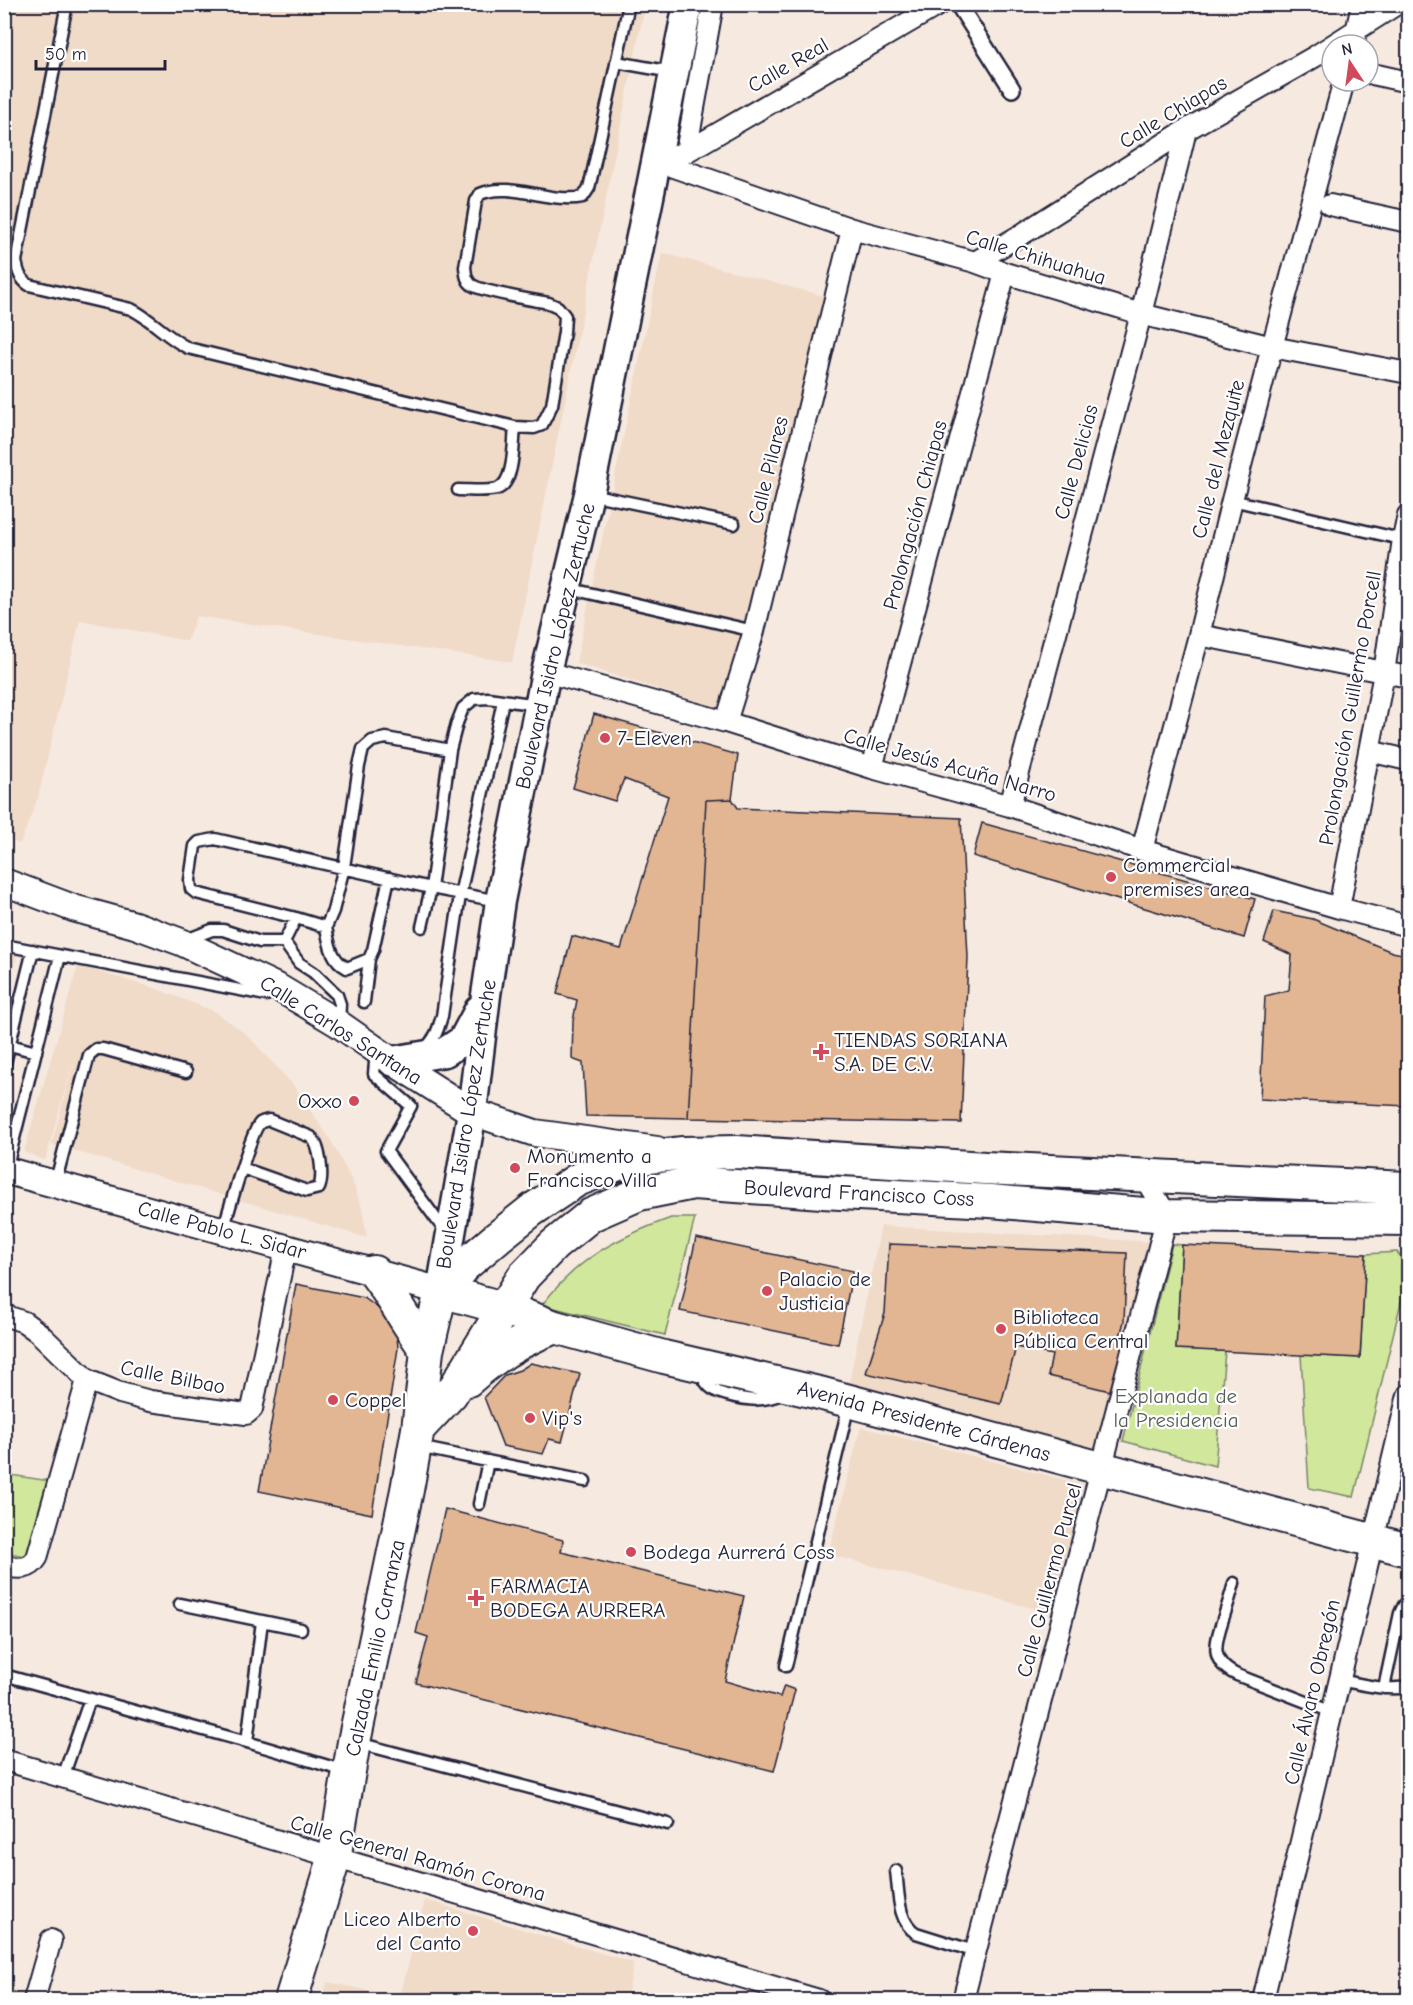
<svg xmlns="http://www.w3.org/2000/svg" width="1413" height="2005" font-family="'Comic Neue',sans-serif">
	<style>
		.built { fill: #f0dac8 }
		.green { fill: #d0e79c; stroke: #79846c; stroke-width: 1.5 }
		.building { fill: #e2b693; stroke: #22223b; stroke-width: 1.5 }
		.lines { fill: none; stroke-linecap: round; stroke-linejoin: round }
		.service-casing { stroke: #22223b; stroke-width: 15 }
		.pedestrian-casing { stroke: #22223b; stroke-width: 20 }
		.minor-casing { stroke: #22223b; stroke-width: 24 }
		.tertiary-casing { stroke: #22223b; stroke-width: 30 }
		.secondary-casing { stroke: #22223b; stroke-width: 33 }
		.primary-casing { stroke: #22223b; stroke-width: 36 }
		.service { stroke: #fff; stroke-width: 10 }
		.pedestrian { stroke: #fff; stroke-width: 15 }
		.minor { stroke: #fff; stroke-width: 20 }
		.tertiary { stroke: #fff; stroke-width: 26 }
		.secondary { stroke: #fff; stroke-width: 28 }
		.primary { stroke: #fff; stroke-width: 32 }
		.poi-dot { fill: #d1495b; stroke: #fff; stroke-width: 2 }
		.labels { text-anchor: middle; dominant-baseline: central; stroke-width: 4.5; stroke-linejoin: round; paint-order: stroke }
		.street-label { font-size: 21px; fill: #22223b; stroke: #fff }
		.poi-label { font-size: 21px; fill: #22223b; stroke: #fff; text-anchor: start }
		.park-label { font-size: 21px; fill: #565d58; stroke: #fff }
	</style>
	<rect width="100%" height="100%" fill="#f6e9df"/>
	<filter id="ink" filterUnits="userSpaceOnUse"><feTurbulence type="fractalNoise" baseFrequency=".0167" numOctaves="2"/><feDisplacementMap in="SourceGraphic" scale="12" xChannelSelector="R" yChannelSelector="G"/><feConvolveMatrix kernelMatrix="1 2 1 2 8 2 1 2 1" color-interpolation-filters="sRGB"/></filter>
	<g filter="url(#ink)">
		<!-- built -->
		<path class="built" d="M5,5H645L512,662L196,616L187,641L80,620L38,797L20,844L5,838Z
			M662,253L839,300L728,711L576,663Z
			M5,939L20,943L5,999Z
			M78,966L154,988L216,1012L246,1034L293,1085L331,1141L352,1181L362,1208L367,1238L52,1144L78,1045L45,1160L24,1152Z
			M881,1226L1153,1242L1096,1452L848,1388Z
			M861,1427L1084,1485L1051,1613L828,1554Z
			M425,1900L634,1963L626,2000H322L327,1982L400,1997Z"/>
		<!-- green -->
		<path class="green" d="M671,1218H695L665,1335L542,1305C578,1258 616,1238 671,1218Z
			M1172,1244L1182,1245L1176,1349L1225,1351L1215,1466L1123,1441Z
			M1397,1252L1408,1268V1273L1354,1497L1309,1488L1301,1355L1360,1358L1366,1254Z
			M4,1474L50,1481L33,1558L5,1552Z"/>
		<!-- building -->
		<path class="building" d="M594,714L738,755L732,799L706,800L688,1118L586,1116L583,1063L572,1059L573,1021L577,1000L557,994L572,936L621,949L668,796L624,779L615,801L573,788Z
			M732,799L738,808L961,818L968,957L961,1123L688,1118L706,800Z
			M982,823L1255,899L1244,938L973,856Z
			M1274,911L1313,919L1392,952L1408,955V1106L1260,1099L1265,996L1289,990L1292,955L1264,942Z
			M696,1238L853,1271L838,1344L680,1311Z
			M889,1244L1127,1253L1124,1321L1120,1337L1126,1338L1110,1391L1048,1376L1052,1355L1016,1347L1001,1404L866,1373L885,1313Z
			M1182,1245L1366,1254L1360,1358L1176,1349Z
			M296,1284L364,1298L385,1313L397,1336L398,1348L372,1514L259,1491Z
			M531,1363L580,1374L562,1442L549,1439L543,1454L503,1446L484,1397L505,1375L520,1370Z
			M445,1509L563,1540L561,1552L744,1596L725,1681L780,1697L784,1686L795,1690L774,1771L416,1683L428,1637L416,1633Z"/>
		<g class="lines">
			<!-- service casing -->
			<g class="service-casing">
				<path id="service" d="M67,4L16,261C18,272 20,279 29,285L131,309C152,319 167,338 188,348L515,427L534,428L542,425L552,405L564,332L565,316L558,307L549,303C533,300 483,292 472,285C466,280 466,275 465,267L476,201L480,194C511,181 550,204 583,197L589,188L592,175L629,4
					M616,62L672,72
					M458,490C470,490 484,492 497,489C515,483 513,443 515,427
					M590,494L734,524
					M1232,500L1405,540
					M567,588L754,631
					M296,918L196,893L191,889L190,880L195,846L199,842L215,839L431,888L498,901
					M326,927C329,943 331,960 347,968L369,959L373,950L389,878
					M422,927L431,888L450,750
					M186,940L212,930H223L260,942H284
					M284,942L296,918L326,927L333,911L344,867L359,766L363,749L372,741L386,738L450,750L457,723L463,708L474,699L488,698L538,705
					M284,942L299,963L313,972L337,995L340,1004L339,1024
					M4,945L266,995L276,990
					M364,1002L369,959
					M10,1045L36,1052
					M424,1049C435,1040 438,1030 442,1016L460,895L503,701
					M376,1051L374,1074L411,1106L386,1151L445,1231
					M4,1067L33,950
					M6,1170L60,956
					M55,1184L89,1055L96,1049H103L186,1072
					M223,1230C228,1214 251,1131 260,1123C263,1121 265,1121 269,1120L311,1137C320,1145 324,1176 319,1188L307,1191L242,1168
					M699,1370C702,1376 705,1383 710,1387C715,1392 721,1393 727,1395C749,1401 764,1402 784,1393
					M418,1447L585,1481
					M479,1504L488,1461
					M1234,1583C1231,1595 1227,1607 1223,1619C1215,1643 1209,1662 1237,1675L1332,1712
					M180,1604L301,1629
					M786,1666L849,1404
					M4,1675L247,1742L345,1771
					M1339,1680C1362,1684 1385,1691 1408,1687
					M1384,1688L1400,1613L1404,1605L1408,1604
					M247,1742L262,1621
					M358,1743L668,1824
					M63,1777L90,1699
					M896,1871C899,1892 897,1921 916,1933L977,1952"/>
			</g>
			<!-- pedestrian casing -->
			<g class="pedestrian-casing">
				<path id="pedestrian" d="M958,4L1012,89"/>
			</g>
			<!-- minor casing -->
			<g class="minor-casing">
				<path id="minor" d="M1355,37L1362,4
					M1368,73L1408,82
					M686,152L713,4
					M656,161L852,229L975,262L1005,273L1141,314L1272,347L1408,373
					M656,161L686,152L940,4
					M1330,205L1408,222
					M975,262L1024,233L1186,130L1314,57L1397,4
					M1199,635L1408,677
					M546,672L726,722L872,768L1010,806L1142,850L1339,908L1408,926
					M726,722L754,631L852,229
					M1369,751L1408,760
					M872,768L1005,273
					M1010,806L1141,314L1186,130
					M1142,850L1199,635L1232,500L1272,347L1344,81
					M1339,908L1384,673L1403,539L1408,515
					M4,1315L24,1322L39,1333L87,1380L120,1393L150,1401L246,1414L252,1409L286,1248
					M4,1566C18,1568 29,1571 37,1558L87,1380
					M4,1760L819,2000
					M34,2000L51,1940
					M963,2000L1167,1216L1143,1175
					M1263,2000L1408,1395"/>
			</g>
			<!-- tertiary casing -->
			<g class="tertiary-casing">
				<path id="tertiary" d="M4,882L73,908L135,925L181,942L279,988L339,1024L392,1061L472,1112L535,1133L657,1150
					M4,1170L441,1291"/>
			</g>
			<!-- secondary casing -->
			<g class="secondary-casing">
				<path id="secondary" d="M392,1061L445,1052L463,1040L479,1010
					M441,1291L472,1112L486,995L500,901L546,672L589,494L688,4"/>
			</g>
			<!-- primary casing -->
			<g class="primary-casing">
				<path id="primary" d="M374,1272C394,1298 408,1326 427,1351
					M441,1291L465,1265L498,1237L532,1210L577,1180L631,1159L683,1153L737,1152L985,1168L1408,1188
					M441,1291L503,1308L555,1327L664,1357L819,1393L1408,1550
					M468,1380C494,1357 522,1339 555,1327
					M418,1429L451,1394L524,1276L554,1245L591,1215L639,1194L693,1183L822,1192L990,1201L1167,1216L1408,1219
					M291,2000L334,1859L354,1742L407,1490L418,1429L427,1351L441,1291"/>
			</g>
			<!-- service -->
			<use href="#service" class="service"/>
			<!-- pedestrian -->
			<use href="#pedestrian" class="pedestrian"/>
			<!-- minor -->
			<use href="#minor" class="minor"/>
			<!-- tertiary -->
			<use href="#tertiary" class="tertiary"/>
			<!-- secondary -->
			<use href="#secondary" class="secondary"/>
			<!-- primary -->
			<use href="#primary" class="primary"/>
		</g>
	</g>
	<!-- markers -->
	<g class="poi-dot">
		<circle cx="605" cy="738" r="6"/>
		<circle cx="1111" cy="877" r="6"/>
		<path d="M818 1043h6v6h6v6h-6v6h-6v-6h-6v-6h6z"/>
		<circle cx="354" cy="1101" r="6"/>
		<circle cx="515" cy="1168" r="6"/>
		<circle cx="767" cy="1291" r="6"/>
		<circle cx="1001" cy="1329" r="6"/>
		<circle cx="333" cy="1400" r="6"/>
		<circle cx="530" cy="1418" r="6"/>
		<circle cx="631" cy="1552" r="6"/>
		<path d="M473 1589h6v6h6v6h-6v6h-6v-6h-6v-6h6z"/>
		<circle cx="473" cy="1931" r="6"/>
	</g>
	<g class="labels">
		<!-- street labels -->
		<g class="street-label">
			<text transform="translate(788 65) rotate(-30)">Calle Real</text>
			<text transform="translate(1173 112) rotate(-31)">Calle Chiapas</text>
			<text transform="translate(1036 257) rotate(17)">Calle Chihuahua</text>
			<text transform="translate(1218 459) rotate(-76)">Calle del Mezquite</text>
			<text transform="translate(1076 462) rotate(-75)">Calle Delicias</text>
			<text transform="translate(768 470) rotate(-76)">Calle Pilares</text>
			<text transform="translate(915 515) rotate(-75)">Prolongación Chiapas</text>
			<text transform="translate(555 646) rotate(-77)">Boulevard Isidro López Zertuche</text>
			<text transform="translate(1350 708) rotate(-80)">Prolongación Guillermo Porcell</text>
			<text transform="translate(950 765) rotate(16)">Calle Jesús Acuña Narro</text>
			<text transform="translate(341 1030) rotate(32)">Calle Carlos Santana</text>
			<text transform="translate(466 1124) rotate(-81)">Boulevard Isidro López Zertuche</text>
			<text transform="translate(859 1193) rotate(3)">Boulevard Francisco Coss</text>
			<text transform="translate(222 1230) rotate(15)">Calle Pablo L. Sidar</text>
			<text transform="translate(173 1377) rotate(11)">Calle Bilbao</text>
			<text transform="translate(924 1421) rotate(15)">Avenida Presidente Cárdenas</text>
			<text transform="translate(1049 1580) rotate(-75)">Calle Guillermo Purcel</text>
			<text transform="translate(375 1648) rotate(-78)">Calzada Emilio Carranza</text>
			<text transform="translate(1312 1692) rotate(-77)">Calle Álvaro Obregón</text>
			<text transform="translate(418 1858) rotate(16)">Calle General Ramón Corona</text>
		</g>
		<!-- poi labels -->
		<g class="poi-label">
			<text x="617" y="738">7-Eleven</text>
			<text x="1123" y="865">Commercial<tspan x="1123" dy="24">premises area</tspan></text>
			<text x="834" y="1040">TIENDAS SORIANA<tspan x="834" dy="24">S.A. DE C.V.</tspan></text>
			<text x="342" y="1101" text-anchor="end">Oxxo</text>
			<text x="527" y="1156">Monumento a<tspan x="527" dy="24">Francisco Villa</tspan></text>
			<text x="779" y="1279">Palacio de<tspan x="779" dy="24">Justicia</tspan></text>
			<text x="1013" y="1317">Biblioteca<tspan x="1013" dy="24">Pública Central</tspan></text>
			<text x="345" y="1400">Coppel</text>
			<text x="542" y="1418">Vip's</text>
			<text x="643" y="1552">Bodega Aurrerá Coss</text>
			<text x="490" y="1586">FARMACIA<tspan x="490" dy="24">BODEGA AURRERA</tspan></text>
			<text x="461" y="1919" text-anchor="end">Liceo Alberto<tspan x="461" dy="24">del Canto</tspan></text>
		</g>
		<!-- park labels -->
		<g class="park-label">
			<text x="1176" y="1396">Explanada de<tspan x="1176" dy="24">la Presidencia</tspan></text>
		</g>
	</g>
	<!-- margin -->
	<rect width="1413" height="2005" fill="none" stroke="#fff" stroke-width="24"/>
	<rect x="12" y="12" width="1389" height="1981" fill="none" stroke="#22223b" stroke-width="2" filter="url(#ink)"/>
	<!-- north arrow -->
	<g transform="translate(1350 63) rotate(347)"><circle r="28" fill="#ffffff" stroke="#a7a7b1" stroke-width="1.5"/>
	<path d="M0-4.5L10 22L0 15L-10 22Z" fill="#d1495b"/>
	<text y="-9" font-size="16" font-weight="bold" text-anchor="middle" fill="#22223b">N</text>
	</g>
	<!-- scale -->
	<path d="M36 60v9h129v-9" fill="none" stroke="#22223b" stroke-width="3"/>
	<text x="45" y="60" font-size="18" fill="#22223b" stroke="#ffffff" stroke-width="4.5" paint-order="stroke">50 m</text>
</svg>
